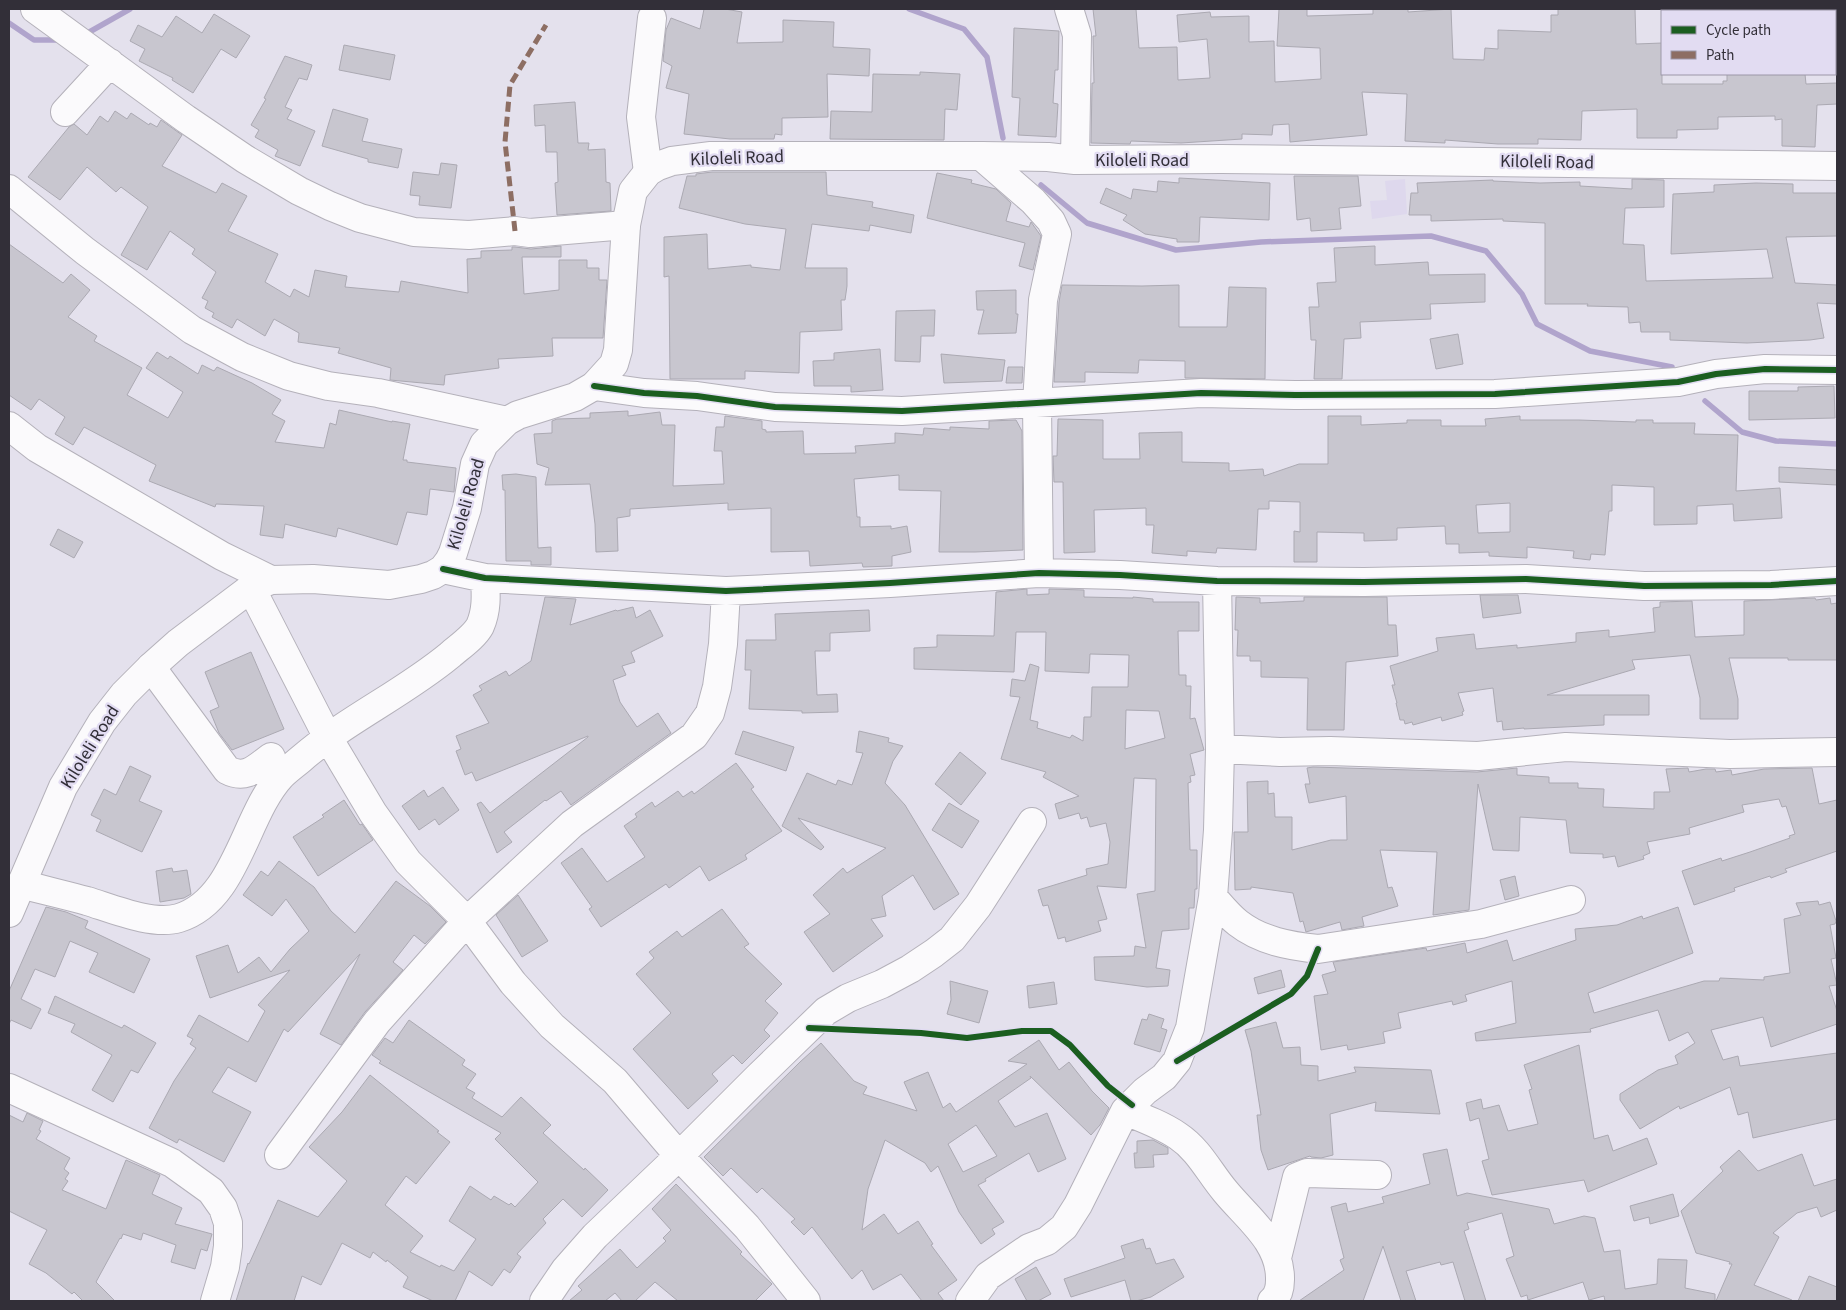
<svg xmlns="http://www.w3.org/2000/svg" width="1846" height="1310" font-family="'Source Sans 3',sans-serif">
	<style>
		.built { fill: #ded8ed }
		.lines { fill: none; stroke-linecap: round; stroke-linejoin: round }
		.stream { stroke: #b0a4cc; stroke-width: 5.5 }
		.building { fill: #c8c6cf; stroke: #aba9b2; fill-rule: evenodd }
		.minor-casing { stroke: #b4b1ba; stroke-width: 30 }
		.major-casing { stroke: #b4b1ba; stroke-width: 30 }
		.minor { stroke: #fbfafc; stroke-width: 28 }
		.major { stroke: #fbfafc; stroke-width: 28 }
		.quiet { stroke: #8d6e63; stroke-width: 5; stroke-dasharray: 10 5; stroke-linecap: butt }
		.cycleway-casing { stroke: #e2dcf2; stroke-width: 9 }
		.cycleway { stroke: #1b5e20; stroke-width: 6 }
		.labels { text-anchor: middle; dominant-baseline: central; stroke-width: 4.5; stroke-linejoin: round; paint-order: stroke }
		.street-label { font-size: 18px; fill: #322f38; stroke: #e2dcf2 }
	</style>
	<rect width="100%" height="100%" fill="#e4e1ed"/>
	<!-- built -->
	<path class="built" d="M1405,179L1407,214L1372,219L1370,201L1387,200L1385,181Z"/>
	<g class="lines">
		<!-- stream -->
		<path class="stream" d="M909,9L964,29L987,57L1003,138
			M9,23L34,40H61
			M84,35L130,9
			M1041,185L1087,223L1176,250L1261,242L1431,236L1486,251L1522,294L1537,324L1590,351L1672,367
			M1705,401L1742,432L1776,441L1837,444"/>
	</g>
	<!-- building -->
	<path class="building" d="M704,9H725L742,12L737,43L783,42V20L834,22L833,47L870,49L869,76L827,74L828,117L782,118V135L775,134L774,139H730L684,134L689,94L666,88L672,66L663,61L666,30L671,18L700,29Z
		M1093,9H1136L1139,48L1177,47L1178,80L1210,78L1207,39L1179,42L1177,15L1210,12L1211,17L1249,16V42L1274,41L1275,82L1321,79L1320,48L1277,46L1279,9H1307V16L1373,14V9H1408V12L1451,9L1453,59L1484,60L1485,48L1498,49V30L1551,32V15H1558V9H1635L1636,44L1662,43V84H1723V81H1727V74H1805L1806,84L1837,83V104L1817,105L1815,147L1782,146V119L1775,120V116L1718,117V129L1677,130V138H1637V109L1582,111L1581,140L1538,139V144H1498L1445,140V143L1405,141L1407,94L1362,92L1367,135L1290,142L1289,124L1273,125L1272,135L1242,134V139L1181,143L1131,141L1130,144L1091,143L1092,83H1094L1093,36H1096Z
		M214,14L250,36L236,58L221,49L193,93L172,80L173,78L139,61L145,49L130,41L138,25L162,37L176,16L202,33Z
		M1014,28L1059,31L1058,70H1055L1053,103L1058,104L1056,137L1018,135L1020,98L1012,97Z
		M344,45L395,55L390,80L339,70Z
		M285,56L312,65L307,80L299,78L285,107L292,110L287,119L315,131L300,166L275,156L278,150L255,137L259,130L251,125L266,99L264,98Z
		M920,72L960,74L957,110L945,109L944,140L830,139L831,111L872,112L873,74L920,75Z
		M575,102L578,143H589L588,150L605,149L606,182L610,183L611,211L557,215L555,183L558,182L557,152H546L545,125L535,126L534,105Z
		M333,109L368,119L362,141L402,149L398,168L368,162V159L322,146Z
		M115,111L127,119L131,113L149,125L150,123L157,127L161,120L182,135L162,166L216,193L222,183L247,196L228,231L278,254L265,282L290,297L294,289L309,297L315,270L347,276L345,287L399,292L401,281L468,293L467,259L481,258V251L512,250V247H515L531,249L561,246V257H522L524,294L559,290V260H587V268H599V280H607L603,338H552L553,356L498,359L499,368L445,375L444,385L390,380L391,368L338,353L340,348L298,342L299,333L274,319L265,336L237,319L232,328L212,317L214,313L205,308L208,301L202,298L216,272L192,254L195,249L170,231L147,270L121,255L148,207L121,187L116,192L87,167L60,200L28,177L69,127L74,124L87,135L100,116L108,122Z
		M441,163L457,165L451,208L419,205L420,196L410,195L413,172L439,175Z
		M712,172H826L827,195L873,202L872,207L914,215L911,233L870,225L869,231L812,224L805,268H847V286L845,300H841L842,330L800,332L799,373L745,371V379H670L669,276L664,277V237L707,234L708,269L751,265V267L780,270L786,229L745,224L679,208L687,176H696V174Z
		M937,173L972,180L971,183L996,189L1011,203L1006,221L1029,227L1031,222L1041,236L1033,270L1019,266L1025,243L927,218Z
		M1294,176H1358L1361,206L1339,208L1341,229L1311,231L1310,218L1297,220Z
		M1179,178L1270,183L1269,220L1200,217L1199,242H1177V239L1145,234L1123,220L1127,215L1100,203L1106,188L1131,199L1133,189L1157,192L1158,181L1179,183Z
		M1632,179L1664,180V207L1625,208L1623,244L1644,245L1646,281L1773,278L1767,249L1671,254L1673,194L1714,192V185L1756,183L1793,184V193H1837V236L1786,237L1795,283L1837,285V304L1817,303L1824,338L1810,340L1747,343L1670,340V332H1641L1640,322L1629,323L1628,307L1587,306L1588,304H1545V223L1503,221V219L1431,221V215H1409L1411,193H1418L1417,183L1493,180V181L1540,183L1580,182V186L1632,189Z
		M9,244L63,283L71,274L90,290L68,317L97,336L94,341L142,368L127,395L168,418L183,392L146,368L157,352L168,359L170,356L198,374L202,365L214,371L217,367L252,383L281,400L272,414L285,421L275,442L324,448L330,423L336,425L339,410L392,422V421L410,424L403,460H407V462L456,468L454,492L430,489L427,515L407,512L397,545L338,528L336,537L285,524L283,538L260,535L264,506L216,504L215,507L149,481L156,465L84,427L73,445L55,434L65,417L39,399L31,410L9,395Z
		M1375,246V265L1428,262L1429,275L1485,274V302L1430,304L1431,319L1360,322L1361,338L1344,339L1342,379H1314L1316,340H1311L1309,307H1319L1317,283L1336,282L1334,248Z
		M1062,285L1142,286L1179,285V327H1227L1229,287L1266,288L1265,379L1185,378V361L1139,360L1138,373L1085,372V382H1054L1059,302Z
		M1016,290V314H1018L1016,333L978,334L984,310H977L976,291Z
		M935,310L934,336H921L920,362L895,361L896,311Z
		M1458,334L1463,364L1436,369L1430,339Z
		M880,349L883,390L851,392V386H814L813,361L834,360V353Z
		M941,354L1005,360L1002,381L944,383Z
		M1008,367H1023L1022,383H1006Z
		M1834,386L1835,418L1749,420V391H1798V387Z
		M628,411V416L660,412L662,425H675L673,486L724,484L722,451H714L716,427H724L725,416L762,421V429L766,430V432L803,431L804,454L856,453L855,446L895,443V433L923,435L924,428L950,430V427L989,429V421L1016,420L1022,431L1023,550L975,552H939L941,491L899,490V475L854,479L857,517H860V527L891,526V529L907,526L911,552L892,556V566L863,567L862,563L810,566L809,551L771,552V508L728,510V503L630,509V516L617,518L618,551L596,552L595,524L590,484L545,485L549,468L537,464L534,434L552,433V421L557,419L590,418V413Z
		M1328,416H1361V425L1407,423V420H1441V426H1486L1485,419L1520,416V420H1579L1636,422V420H1653V423H1695L1694,434L1738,435L1736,491L1780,488L1782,518L1734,521L1733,504L1697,506V524L1654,525V487L1612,485V511H1609L1605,555L1591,554L1590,560L1573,558L1574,551L1527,547V558L1489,556V552L1459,553V544H1446L1445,526L1397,528V540L1364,541V533L1317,532V562H1294V531L1300,532V502L1269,501V509H1258L1256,550L1217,548L1216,553L1187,551V556L1152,553L1154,525H1146V508L1094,510L1095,552L1064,553L1063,482H1054L1053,456H1057L1058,419L1103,420V459H1140L1139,433L1182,432V462L1229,463V471L1263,469L1264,476L1299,464H1328ZM1510,503V532L1478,533L1476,505Z
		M1779,467L1837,470V485L1779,482Z
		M516,474L536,477L538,548L551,547V565H531V561H506L505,490H503L502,475Z
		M58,529L83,542L74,558L50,545Z
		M1027,589V595L1049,594V589L1084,590V597L1133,598V597L1153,599V602H1199V631H1178L1179,675H1186V686H1191L1190,719L1195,718L1204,750L1190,754L1195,775L1190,776L1191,782L1188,783L1190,850H1197V889H1195L1194,908H1189V929L1162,931L1156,968L1170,970L1168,986L1147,987L1095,980L1094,957L1134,956L1135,946L1146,948L1137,894L1155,891L1156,779L1134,778L1126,888L1097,886L1107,919L1098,921L1101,931L1066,942L1065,937L1058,939L1048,905L1043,906L1038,890L1087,875L1086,869L1108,864L1110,842L1106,823L1090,827L1087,817L1081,819L1079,813L1059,819L1055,804L1079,796L1043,777L1046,772L1001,759L1020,697L1010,696L1012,679L1025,681L1030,664L1039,667L1030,720L1038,722L1037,728L1070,738L1072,735L1083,741L1084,717H1091L1092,687H1128L1129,655L1090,654L1089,673L1045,671L1046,632H1016L1014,672L914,669V648L937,647V635L994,636L996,592ZM1126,710L1159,711L1165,738L1125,749Z
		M1480,595H1518L1521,613L1483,618Z
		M545,597L576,599L570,625L616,610L617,611L633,607L636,618L650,610L663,636L631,652L635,662L622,666L626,675L613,680L620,702L637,727L658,713L671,733L571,805L561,791L546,801L545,800L504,832L512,842L497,853L477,804L481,802L490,813L588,737V736L476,781L472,772L465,775L456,751L461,749L456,736L489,723L473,695L482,690L479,686L506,671L509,676L531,661Z
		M1236,597L1260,598V603L1304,601V597H1387L1388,625H1396L1398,656L1346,662L1344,730H1307L1308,678L1261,677V661H1250V656H1237L1238,630H1235Z
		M1815,598L1816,600L1830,598L1831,604L1837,603V660H1788V658H1729L1738,699V719H1700V698L1690,655L1632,660L1635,669L1547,695H1649V715H1604V725L1524,729V728L1503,730L1502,721L1497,722L1493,688L1458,693L1464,711L1462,712L1463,715L1442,721L1441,717L1413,725L1412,722L1405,724L1404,720H1400L1396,703H1397L1392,685H1395L1390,666L1438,651L1436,638L1474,634L1476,649L1517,645V648L1576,642V633L1609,630V637L1655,632L1653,608L1660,607V602L1692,601L1695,637L1744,635V601Z
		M869,610L870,631L830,633V651H815L817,695L837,694L838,712L802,713V711L749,709L751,670H745L746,640H776L775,614Z
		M251,652L284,729L232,750L219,733L210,711L219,707L205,672Z
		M743,731L794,747L786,771L735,754Z
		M859,731L889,738L888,742L903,746L893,761L885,783L905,805L959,894L934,910L913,875L882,896L886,916L871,919L883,936L833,972L804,932L830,914L813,895L843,868L847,873L886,848L798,818L824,847L821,850L782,826L807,773L836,785L838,780L852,785L863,753L856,752Z
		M960,752L986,773L961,805L935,784Z
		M736,763L754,787L751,789L782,831L745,855L747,859L709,881L700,866L669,888L666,884L601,927L589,909L592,907L561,863L582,848L607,882L645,857L624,826L637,817L635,814L652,802L655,807L678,791L683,797L692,791L694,794Z
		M130,766L151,776L139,801L162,811L142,852L96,831L101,820L91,815L104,789L116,795Z
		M1313,767L1477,772L1517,768V775L1549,777V783H1578V788L1604,789L1603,807L1654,809V792H1670L1666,769L1688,768L1689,772L1706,769H1715L1716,772L1731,770L1732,775L1764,769L1812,768L1819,804L1837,800V851L1785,869L1787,872L1771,878L1770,876L1734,888L1735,891L1694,905L1682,871L1721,858L1722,861L1750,852L1790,838L1789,836L1795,834L1786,806L1782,807L1779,799L1742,805L1744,812L1689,828L1690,834L1647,842L1650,853L1643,856L1644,859L1618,867L1615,856L1603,858V854L1570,853L1566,820L1520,817L1519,851L1493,850L1478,784L1469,910L1433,915L1437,852L1380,850L1388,888L1392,887L1398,906L1362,917L1364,926L1342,930L1340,922L1306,932L1303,921L1300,922L1293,893L1251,887V889L1235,890L1234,832H1248L1247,782L1268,781V794L1274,793L1275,817H1292V850L1331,840H1347L1346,796L1309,803L1305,784H1310L1307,768Z
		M443,787L459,810L439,825L435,819L419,830L402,806L424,790L428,797Z
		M344,800L360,825L362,824L373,840L318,876L293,837L324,817L322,815Z
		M949,803L979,821L962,848L932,830Z
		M279,861L314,887L331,911L355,933L396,881L430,906L446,922L425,944L414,935L393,962L403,970L365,1012L341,1045L320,1034L360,954L288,1032L284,1029L256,1082L228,1067L212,1092L251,1112L224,1162L179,1139L177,1143L149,1128L174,1081L196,1048L190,1044L193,1039L187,1036L199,1015L248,1042L265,1011L258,1005L290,970L210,998L196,956L228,945L238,973L259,957L271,972L290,949L309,931L286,899L272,916L243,895L261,871L268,876Z
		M172,868L173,872L187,870L191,894L184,898L160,902L156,871Z
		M1515,876L1519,896L1505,900L1500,880Z
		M518,895L548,941L522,957L496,915Z
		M1818,901L1819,905L1830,902L1836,921L1835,924L1830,925L1836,958L1831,959L1837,985L1829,986L1837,1011V1024L1771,1047L1763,1017L1711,1030L1723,1060L1738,1056L1740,1066L1837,1053V1119L1753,1138L1748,1112L1738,1115L1730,1087L1680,1109L1679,1106L1640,1129L1620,1100V1094L1658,1070L1678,1064L1675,1056L1695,1043L1688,1032L1669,1041L1658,1010L1590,1029L1591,1032L1476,1041L1475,1033L1516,1023L1512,981L1465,995L1467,1001L1453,1005L1452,1001L1398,1013L1401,1028L1383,1032L1385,1043L1348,1050L1347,1045L1321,1050L1314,996L1328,994L1322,975L1336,971L1333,962L1426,948L1427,951L1465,943L1467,953L1507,940L1513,961L1576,940L1575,929L1617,925L1642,916L1643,919L1678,907L1693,953L1588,993L1594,1013L1704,981H1719L1720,978L1764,980V977L1790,973L1784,919L1801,915L1796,903Z
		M46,907L66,912L88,921L85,928L150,959L134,993L89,972L98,953L70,941L55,977L35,969L21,999L41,1009L31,1029L11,1020L9,1024V991Z
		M722,909L749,944L744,947L782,984L765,1001L778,1013L764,1030L770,1036L742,1064L733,1055L712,1074L718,1081L688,1109L633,1049L671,1013L636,974L654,958L649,952L677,931L682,937Z
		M1281,970L1285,987L1258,994L1254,978Z
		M950,981L988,991L979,1023L947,1014L951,1000Z
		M1054,982L1057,1004L1029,1008L1027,986Z
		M55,996L122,1028L124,1025L156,1043L138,1073L131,1070L113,1102L92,1090L112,1055L71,1032L75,1024L48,1013Z
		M1149,1014L1164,1019L1161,1028L1167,1030L1160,1052L1134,1044L1142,1019L1147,1020Z
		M409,1020L465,1060L462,1065L476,1074L466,1088L475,1093L472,1098L502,1117L521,1097L551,1125L543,1133L584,1170L585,1168L608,1190L582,1217L563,1199L543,1219L546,1223L517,1254L521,1257L510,1273L504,1269L492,1286L469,1271L455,1301H433L403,1287L408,1277L387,1260L386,1262L373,1252L370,1258L342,1243L321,1285L302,1276L294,1301H236L248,1263L249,1264L278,1200L318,1217L347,1181L309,1147L342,1112L370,1075L439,1131L437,1132L450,1142L416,1184L406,1176L385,1205L423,1236L410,1252L440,1267L441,1265L454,1271L476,1239L449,1221L470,1186L491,1200L494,1196L509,1205L511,1203L515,1207L538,1182L495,1139L501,1133L379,1063L381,1061L372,1055L385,1038L393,1043Z
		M1276,1022L1283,1048L1300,1047L1301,1065L1318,1066V1081L1356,1072L1354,1067L1431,1070L1440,1114L1375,1111L1376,1102L1330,1114L1333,1155L1321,1158L1311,1157L1310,1156L1268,1170L1261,1150L1257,1115H1261L1251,1051L1245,1030Z
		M1039,1040L1059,1070L1069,1062L1092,1091L1109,1108L1100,1125L1091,1135L1030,1076L1031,1078L998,1101L1015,1127L1047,1113L1066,1159L1038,1172L1029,1153L985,1179L986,1181L978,1185L1004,1222L992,1229L995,1234L981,1244L959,1212L938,1166L931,1172L925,1163L885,1140L868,1189L862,1230L884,1214L898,1234L918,1221L933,1244L931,1245L957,1280L938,1293L944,1301H922L901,1274L873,1290L862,1270L852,1279L812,1227L804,1235L791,1222L795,1219L762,1188L757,1193L731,1168L723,1176L704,1157L800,1062L821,1043L854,1081L867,1087L863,1094L917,1111L904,1082L928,1072L943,1108L950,1103L956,1112L1027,1064L1008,1061ZM976,1125L997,1156L963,1172L948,1144Z
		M1579,1045L1594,1139L1608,1135L1613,1151L1647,1138L1657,1164L1588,1192L1584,1180L1492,1195L1482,1161L1489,1159L1479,1118L1470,1121L1466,1103L1481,1099L1483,1109L1499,1105L1508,1131L1538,1124L1529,1090L1532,1089L1524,1065Z
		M27,1113L43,1121L39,1130L41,1131L36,1139L70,1158L64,1169L69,1173L65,1179L68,1181L62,1190L106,1209L126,1160L160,1175L152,1194L182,1208L175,1224L212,1234L207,1251L201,1249L195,1269L171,1262L176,1245L143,1233L141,1240L123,1234L121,1239L120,1238L96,1282L115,1301H83L74,1292L72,1294L46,1273L29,1264L47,1230L9,1211V1115L23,1122Z
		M1153,1140L1168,1148V1154L1153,1155L1154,1167L1135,1168L1134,1153H1137V1141Z
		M1447,1149L1457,1196L1467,1193L1549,1209L1554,1224L1584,1216L1595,1218L1604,1252L1620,1250L1625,1289L1657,1284L1658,1259L1687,1260L1685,1288L1715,1294V1301H1605L1604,1296L1589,1300L1583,1282L1528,1300L1527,1295L1521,1297L1506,1259L1514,1256L1502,1213L1467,1223L1469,1229L1464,1231L1486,1301H1465L1453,1262L1441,1265L1440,1262L1406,1271L1416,1301H1401L1383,1246L1363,1301H1299L1344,1270L1340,1260L1344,1258L1331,1207L1346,1203L1348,1212L1384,1203L1382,1197L1430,1184L1423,1154Z
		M1739,1150L1758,1171L1802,1154L1814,1186L1837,1179V1210L1821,1217L1817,1207L1797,1213L1773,1233L1779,1237L1754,1285L1792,1300V1301H1716L1732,1264H1729L1730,1262L1696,1253L1681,1211L1723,1171L1720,1167Z
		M676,1184L742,1252L740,1254L772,1284L755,1301H678L655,1282L635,1301H622L615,1293L605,1301H569L582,1290L578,1286L620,1249L637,1268L666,1241L663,1238L671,1230L652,1209Z
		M1673,1194L1679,1216L1650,1224L1649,1217L1634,1221L1630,1206Z
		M1143,1239L1146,1249L1150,1248L1156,1264L1174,1259L1184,1277L1151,1297L1136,1301H1131L1125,1280L1071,1297L1064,1279L1125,1258L1121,1246Z
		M1036,1267L1051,1294L1038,1301H1027L1015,1279Z
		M1809,1276L1837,1287V1301H1798Z"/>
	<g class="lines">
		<!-- minor casing -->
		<g class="minor-casing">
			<path id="minor" d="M35,9L186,119L245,159L299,191L330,206L360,218L414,232L469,235L515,231L530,233L626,225
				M65,112L110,63
				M981,156L1033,201L1051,221L1057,234L1043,300L1037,404L1039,573
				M648,172L641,117L652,18
				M9,189L85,251L192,330L242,357L289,376L328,386L378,393L507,421
				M594,386L644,393L697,396L775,407L902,411L1201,393L1295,395L1495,394L1678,382L1716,374L1765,369L1837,370
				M9,426L37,448L222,556L271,580
				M443,569L485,578L726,591L890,583L1039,573L1120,575L1217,581L1364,582L1526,579L1644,586L1771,585L1837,581
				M251,588L327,736L373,813L408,862L467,921L513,983L552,1026L615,1081L679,1156L747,1227L806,1301
				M151,667L227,770C246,780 256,768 271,757
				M1220,749L1280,752L1330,751L1478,756L1566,747L1730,754L1837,752
				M21,884C43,890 65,895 87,901C113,909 153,926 179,918C237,900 244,816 281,776C287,770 294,765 301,759C347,719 403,694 450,655C459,647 474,637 480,626C487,610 486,595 485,578
				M1213,897C1221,906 1229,916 1238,923C1261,941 1290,946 1318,949L1481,924L1571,900
				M9,1088L172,1163L211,1191L223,1208L228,1223V1246L225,1267L215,1301
				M1125,1111C1143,1118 1162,1125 1178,1136C1199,1150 1209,1172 1225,1191C1247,1218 1281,1242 1280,1280C1280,1288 1278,1296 1272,1301
				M279,1155L377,1022L467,921L572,824L694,736L710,713L717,687L723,644L726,591
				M1277,1258L1297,1177L1307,1173L1377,1175
				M544,1301L565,1270L595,1236L679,1156L758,1077L826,1011L848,998L882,984L910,969L934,953L952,939L978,906L1032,822
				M970,1301L988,1276L1029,1248L1047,1241L1064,1227L1078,1205L1125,1111L1145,1091L1164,1077L1177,1061L1190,1028L1213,897L1218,830L1220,749L1217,581"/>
		</g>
		<!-- major casing -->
		<g class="major-casing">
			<path id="major" d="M1069,9L1077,35L1075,160
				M9,913L63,787L102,722L124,694L151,667L178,643L251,588L271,580L313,579L389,585L421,579L433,575L443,569L449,561L453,553L467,508L475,464L484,444L507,421L518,415L575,397L594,386L614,364L618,350L626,225L633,191L648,172L658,166L672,161L711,156H981L1048,157L1075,160L1221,159L1837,166"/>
		</g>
		<!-- minor -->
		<use href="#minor" class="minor"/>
		<!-- major -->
		<use href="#major" class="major"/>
		<!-- quiet -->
		<path class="quiet" d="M515,231L505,142L510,85L546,25"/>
		<!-- cycleway casing -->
		<g class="cycleway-casing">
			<path id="cycleway" d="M594,386L644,393L697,396L775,407L902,411L1201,393L1295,395L1495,394L1678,382L1716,374L1765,369L1837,370
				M443,569L485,578L726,591L890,583L1039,573L1120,575L1217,581L1364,582L1526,579L1644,586L1771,585L1837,581
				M809,1028L921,1033L967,1038L1022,1031H1051L1070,1045L1108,1086L1132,1105
				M1177,1061L1291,994L1307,976L1318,949"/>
		</g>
		<!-- cycleway -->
		<use href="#cycleway" class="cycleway"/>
	</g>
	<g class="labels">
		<!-- street labels -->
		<g class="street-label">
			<text transform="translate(737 158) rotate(-2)">Kiloleli Road</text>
			<text x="1142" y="160">Kiloleli Road</text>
			<text transform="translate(1547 162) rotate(1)">Kiloleli Road</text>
			<text transform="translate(466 504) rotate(-74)">Kiloleli Road</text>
			<text transform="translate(90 747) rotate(-58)">Kiloleli Road</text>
		</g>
	</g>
	<!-- border -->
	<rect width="1846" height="1310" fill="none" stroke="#322f38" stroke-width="20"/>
	<!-- legend -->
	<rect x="1661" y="10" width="175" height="65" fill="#e2dcf2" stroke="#9c97a8"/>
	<rect x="1671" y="26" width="25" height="8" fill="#1b5e20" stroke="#9c97a8"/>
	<text x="1706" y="35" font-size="15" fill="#322f38">Cycle path</text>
	<rect x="1671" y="51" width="25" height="8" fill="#8d6e63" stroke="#9c97a8"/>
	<text x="1706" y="60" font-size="15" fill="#322f38">Path</text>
</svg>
